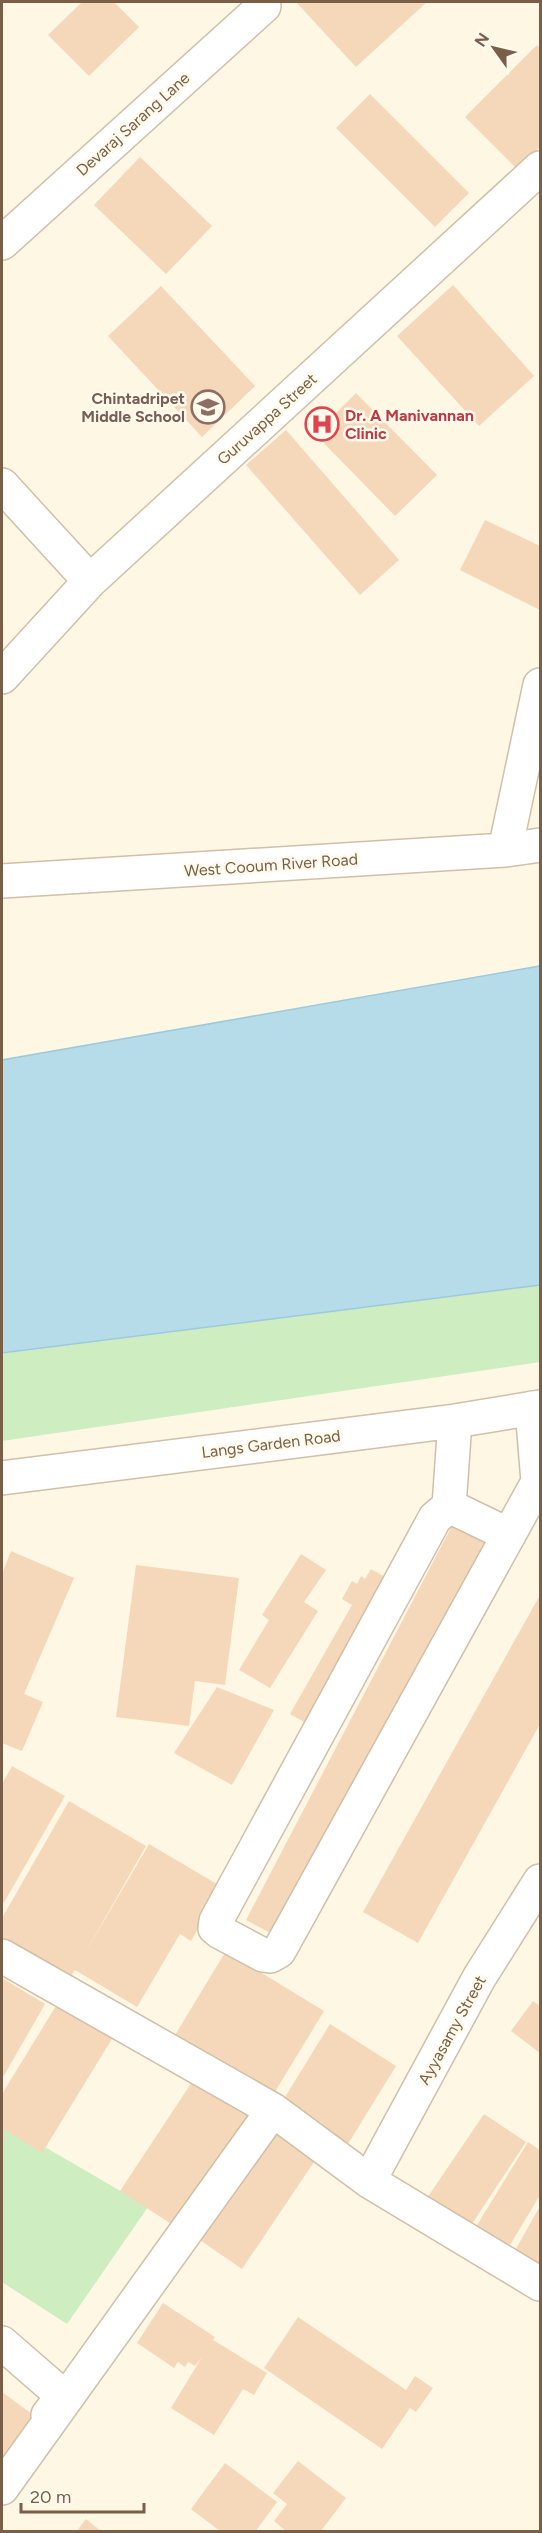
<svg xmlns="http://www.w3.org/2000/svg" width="542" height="2533" font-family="Figtree,sans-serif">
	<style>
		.green { fill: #ceedc1 }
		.water { fill: #b7dce9; stroke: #9ccadc; stroke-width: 1.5 }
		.building { fill: #f5d8b9 }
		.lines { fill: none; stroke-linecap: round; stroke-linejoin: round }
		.minor-casing { stroke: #d0bfa9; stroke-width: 36 }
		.minor { stroke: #fff; stroke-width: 33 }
		.labels { text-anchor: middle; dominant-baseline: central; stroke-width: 5; stroke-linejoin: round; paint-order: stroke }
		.street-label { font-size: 16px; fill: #795f47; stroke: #fffaec }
		.education-label { font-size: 16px; font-weight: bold; fill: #785e54; stroke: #fffaec; text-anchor: end }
		.health-label { font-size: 16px; font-weight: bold; fill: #be3a42; stroke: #fffaec; text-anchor: start }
	</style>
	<rect width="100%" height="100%" fill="#fef7e4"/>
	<!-- green -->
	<path class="green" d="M540,1285V1362L2,1441V1353Z
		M2,2122L148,2207L67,2324L2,2282Z"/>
	<!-- water -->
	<path class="water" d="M540,966V1285L2,1353V1060Z"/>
	<!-- building -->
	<path class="building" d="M82,2H114L139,27L89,76L48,35Z
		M296,2H427L356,67Z
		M537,45L540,49V147L518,170L465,117Z
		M370,94L469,193L435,227L336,128Z
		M140,157L212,226L166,274L94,205Z
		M453,285L534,376L479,426L397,336Z
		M161,286L255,386L202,437L108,336Z
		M356,393L437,475L395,516L315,434Z
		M286,430L399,560L360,595L246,465Z
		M485,520L540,546V610L460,570Z
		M456,1518L498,1539L276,1936L246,1920Z
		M11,1551L74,1578L24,1694L43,1702L22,1751L2,1743V1574Z
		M301,1554L326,1570L304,1602L318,1611L270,1688L239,1670L269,1620L262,1615Z
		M136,1565L239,1578L225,1685L195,1681L189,1726L116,1717Z
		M371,1569L392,1581L311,1726L290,1714L352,1605L342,1599L352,1581L357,1584L361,1576L365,1579Z
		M540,1595V1724L418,1943L363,1912Z
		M217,1687L274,1710L232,1785L174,1753Z
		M12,1766L65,1796L2,1906V1784Z
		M69,1801L146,1846L84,1955L149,1844L222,1887L191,1941L180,1934L137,2007L75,1970L69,1979L2,1941V1918Z
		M226,1951L324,2011L270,2100L172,2040Z
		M2,1978L45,2004L2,2079Z
		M59,2001L115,2034L42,2153L2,2128V2094Z
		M533,2001L540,2006V2053L511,2031Z
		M330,2024L396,2066L348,2144L282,2102Z
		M198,2073L258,2113L181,2230L120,2191Z
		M484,2114L526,2142L468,2230L425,2201Z
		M271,2124L318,2156L242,2269L194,2236Z
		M528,2142L540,2150V2195L507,2250L474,2230Z
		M540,2206V2273L512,2256Z
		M163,2303L215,2337L213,2340L267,2373L254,2395L243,2389L214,2435L171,2408L202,2357L195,2366L188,2362L185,2367L178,2362L174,2368L137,2343Z
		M298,2317L406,2390L415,2376L433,2388L416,2412L410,2408L382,2449L264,2368Z
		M2,2392L36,2417L2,2466Z
		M298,2461L346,2498L320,2532H287L274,2521L287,2504L273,2493Z
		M225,2463L277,2502L255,2532H221L191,2509Z
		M86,2519L102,2532H76Z"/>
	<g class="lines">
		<!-- minor casing -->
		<g class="minor-casing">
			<path id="minor" d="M2,243L264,6
				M2,485L90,581
				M2,677L90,581L540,168
				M505,850L540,685
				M2,881L505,850L540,845
				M2,1478L455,1421L540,1407
				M449,1506L455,1421
				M509,1535L449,1506L435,1518L216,1921L215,1928L220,1932L263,1955L270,1956L279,1951L517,1520L538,1482L532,1408
				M2,1956L273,2110L369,2181L540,2284
				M369,2181L479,1978L540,1881
				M2,2343L63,2396L48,2415
				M2,2488L273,2110"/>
		</g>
		<!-- minor -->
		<use href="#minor" class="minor"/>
	</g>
	<!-- icons -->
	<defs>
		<g id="school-ring" transform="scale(1.725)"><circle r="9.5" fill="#fffaec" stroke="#8d6e63" stroke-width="1.5"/><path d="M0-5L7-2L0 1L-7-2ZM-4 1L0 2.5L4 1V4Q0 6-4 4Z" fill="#8d6e63"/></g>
		<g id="hospital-ring" transform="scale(1.725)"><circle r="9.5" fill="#fffaec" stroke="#e0444e" stroke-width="1.5"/><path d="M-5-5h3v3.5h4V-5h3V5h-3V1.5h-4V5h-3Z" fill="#e0444e"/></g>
	</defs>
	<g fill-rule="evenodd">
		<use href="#school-ring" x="208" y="407"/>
		<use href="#hospital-ring" x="322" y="424"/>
	</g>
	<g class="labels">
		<!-- street labels -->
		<g class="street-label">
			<text transform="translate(133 124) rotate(-42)">Devaraj Sarang Lane</text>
			<text transform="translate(267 419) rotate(-42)">Guruvappa Street</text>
			<text transform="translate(271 865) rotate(-4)">West Cooum River Road</text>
			<text transform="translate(271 1444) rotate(-7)">Langs Garden Road</text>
			<text transform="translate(452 2030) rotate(-61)">Ayyasamy Street</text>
		</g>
		<!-- education labels -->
		<g class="education-label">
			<text x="185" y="398">Chintadripet<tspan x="185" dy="18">Middle School</tspan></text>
		</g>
		<!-- health labels -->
		<g class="health-label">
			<text x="345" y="415">Dr. A Manivannan<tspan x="345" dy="18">Clinic</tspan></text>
		</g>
	</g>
	<!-- border -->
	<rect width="542" height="2533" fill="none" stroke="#795f47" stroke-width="6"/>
	<!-- north arrow -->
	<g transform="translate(494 48) rotate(304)" stroke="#fffaec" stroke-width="4.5" paint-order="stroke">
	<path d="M0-4.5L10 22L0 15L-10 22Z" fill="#795f47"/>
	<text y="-9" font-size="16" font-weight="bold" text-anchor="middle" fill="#795f47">N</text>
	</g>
	<!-- scale -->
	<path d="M21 2503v9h123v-9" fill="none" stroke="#795f47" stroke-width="3"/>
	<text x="30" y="2503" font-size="18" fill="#795f47" stroke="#fffaec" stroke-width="4.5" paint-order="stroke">20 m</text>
</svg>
